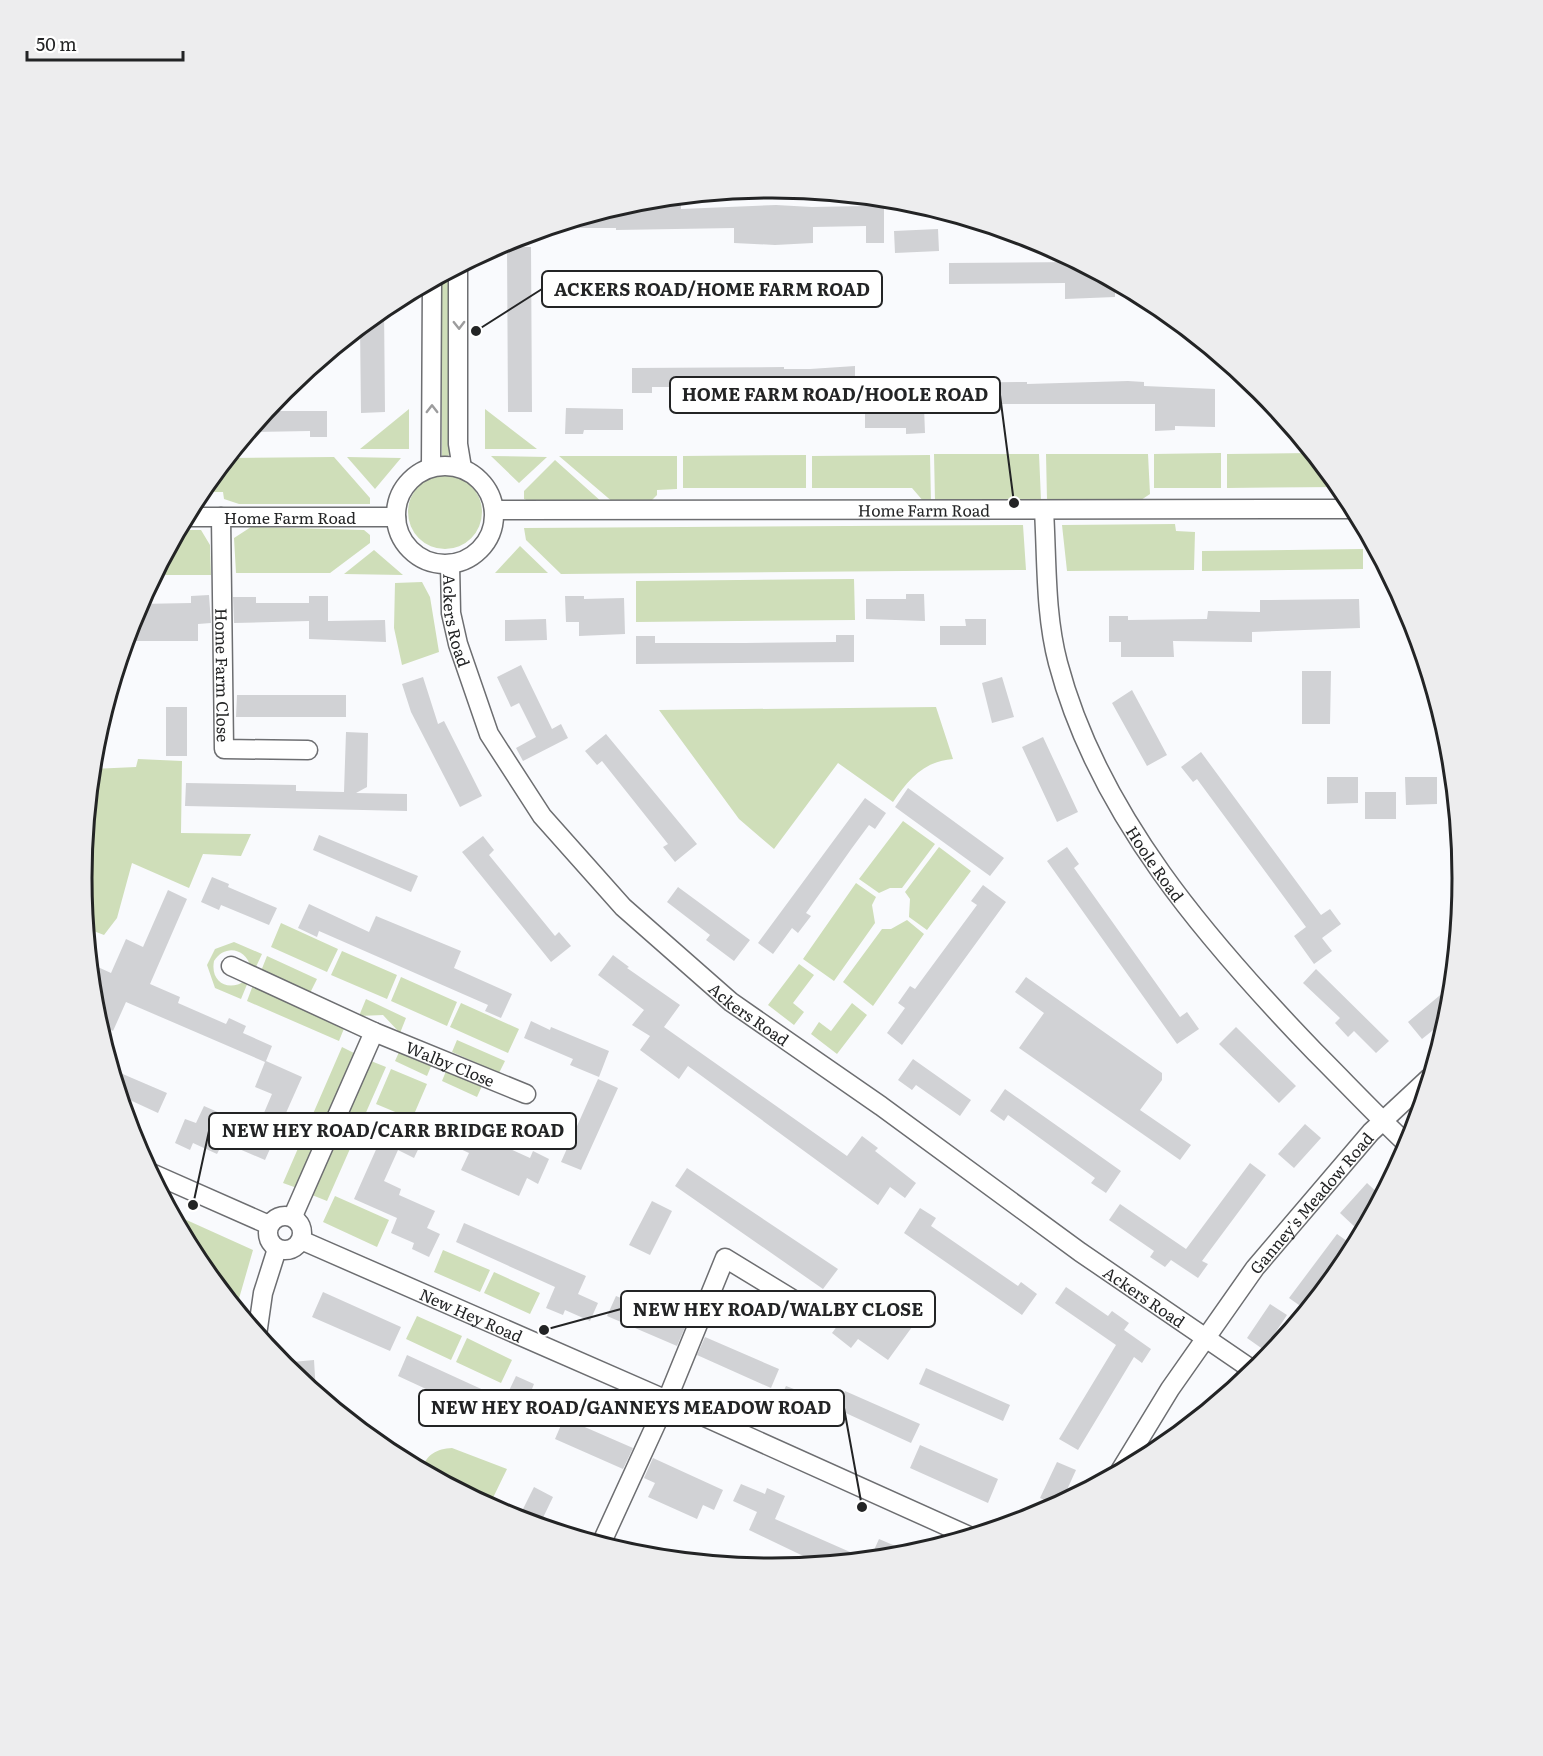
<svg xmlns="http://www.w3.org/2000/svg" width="1543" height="1756" font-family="Literata,serif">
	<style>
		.green { fill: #cfdeb9 }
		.building { fill: #d1d2d5 }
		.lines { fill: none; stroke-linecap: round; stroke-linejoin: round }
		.street-casing { stroke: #6d6e71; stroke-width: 21 }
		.street { stroke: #fff; stroke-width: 18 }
		.oneway { stroke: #9c9c9d }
		.labels { text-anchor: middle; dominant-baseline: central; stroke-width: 5; stroke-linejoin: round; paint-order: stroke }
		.street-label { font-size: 16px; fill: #232425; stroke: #fff }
		.rim { fill: none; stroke: #232425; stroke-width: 3 }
		.leader { fill: none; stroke: #232425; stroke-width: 2 }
		.callout-dot { fill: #232425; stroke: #fff; stroke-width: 2 }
		.callout { fill: #fff; stroke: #232425; stroke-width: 2 }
		.callout-label { font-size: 18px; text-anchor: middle; font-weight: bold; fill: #232425 }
	</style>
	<rect width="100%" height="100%" fill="#f9fafd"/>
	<!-- green -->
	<path class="green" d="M564,223L559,233L527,234Z
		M451,270V448L450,454L445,458L442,456L441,275Z
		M409,409V449H360Z
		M485,409L537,449H485Z
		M1221,453V488H1154V454Z
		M1311,453L1339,487L1227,488V454Z
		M934,454H1039L1041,500L935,501Z
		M1046,454H1148L1150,494L1141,500H1047Z
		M806,455V488H683V456Z
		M930,455L931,502H924L912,488H812V456Z
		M491,456L547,457L519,483Z
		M559,456H677V489L657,490V495L649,503H614Z
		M334,457L370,498V504H239L224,499L223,492H199L227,458Z
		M347,457L401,458L375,489Z
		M555,460L603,503L531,502L524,499V491Z
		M408 512a37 37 0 1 1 74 0a37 37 0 1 1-74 0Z
		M1175,524L1176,531L1195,532L1194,570L1067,571L1062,525Z
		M1023,525L1026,570L561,574L526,540L524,528Z
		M251,527L364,530L370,535V543L330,573H236L234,538Z
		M178,530H201L210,545L211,575H154Z
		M520,546L548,573H495Z
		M1363,549V569L1202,571V551Z
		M374,550L403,575L344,574Z
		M854,579L855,620L636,622V581Z
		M422,582L430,597L439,652L402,665L394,628L395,583Z
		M936,707L953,759C924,761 908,780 893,802L838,763L774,849L739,819L659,710Z
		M138,759L182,761L181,833L251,834L241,856L203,854L189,888L132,863L117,918L104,935L91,930L87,939L81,878L92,769L136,767Z
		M903,821L935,844L902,888H890L879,893L859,879Z
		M939,847L971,871L927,930L909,917L910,899L905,892Z
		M856,883L876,897L872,905L875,923L834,981L803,959Z
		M907,920L924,934L873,1006L843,982L882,929H891Z
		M281,923L338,949L327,972L271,947Z
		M234,942L262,954L255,969L251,968C246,948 225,944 214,961C210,982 228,992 245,981L248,982L241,999L215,988L207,965L215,949Z
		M342,951L397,975L387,999L331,975Z
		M267,956L317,979L310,993L261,971Z
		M799,964L814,975L793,1003L804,1012L794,1025L768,1005Z
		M401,977L457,1002L447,1026L391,1001Z
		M253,985L345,1026L339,1041L247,1001Z
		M366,999L406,1018L400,1033L383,1015L359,1016Z
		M461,1003L519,1029L508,1053L450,1027Z
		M852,1003L867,1015L837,1054L811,1034L819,1022L831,1031Z
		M457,1040L505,1061L499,1073L452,1052Z
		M342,1047L356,1054L297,1188L283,1183Z
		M400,1050L432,1064L427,1076L395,1061Z
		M371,1061L386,1067L327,1201L312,1195Z
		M391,1069L427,1084L412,1119L376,1104Z
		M446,1071L482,1086L477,1097L442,1081Z
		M335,1196L389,1220L377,1247L323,1222Z
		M171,1213L253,1250L236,1309L197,1261Z
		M443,1250L490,1270L480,1292L434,1272Z
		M494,1272L540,1293L530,1314L484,1293Z
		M417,1316L462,1336L451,1360L406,1339Z
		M467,1338L512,1360L501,1383L456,1362Z
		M452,1448L507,1469L489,1506L422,1470C426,1454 437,1449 452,1448Z"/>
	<!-- building -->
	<path class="building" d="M865,201H884V243H866V226L813,227V243L775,245L734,243V228L616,230V228H563L562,223L626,204L681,203V209L776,205L812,207L865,206Z
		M938,229L939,251L895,253L894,231Z
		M507,247H531L532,412H508Z
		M1077,262L1115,282V297L1065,299V283L949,284V263Z
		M384,307L385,412L361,413L360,326Z
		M855,366V392L836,393V387L704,389L703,387H652V393H632V368L784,367V369H810Z
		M1128,381L1144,382V386L1215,389V427L1175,426V430L1155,431V404H938V383L1027,382V384Z
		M924,407L925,433L906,434V428H865V408Z
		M566,408L623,409V430H584L583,434H565Z
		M266,411H327V437H310V431L249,432Z
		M906,594H924L925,621L866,619V599H906Z
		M209,595L211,623L198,624V641H134V624H130L139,604L191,603V596Z
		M309,596H328V621L385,620L386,642L309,639V621L234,623L233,597H256V603H309Z
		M565,596H584V599L624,598L625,634L579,636V622H566Z
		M1359,599L1360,628L1252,632V642L1173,641L1174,657H1121V642H1109V616H1128V620L1207,619L1208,611L1260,612V600Z
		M546,619L547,640L505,641V620Z
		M965,619H986V645H940V626H966Z
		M836,635H854V662L636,664V636H655V643H745L836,642Z
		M521,665L552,729L561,724L568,738L523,761L516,748L536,737L519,703L511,707L497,677Z
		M1302,671H1331L1330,724H1302Z
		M423,677L438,724L444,721L482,796L460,807L411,712L402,684Z
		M1002,677L1014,717L992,723L982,683Z
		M1132,690L1167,755L1147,766L1112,703Z
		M237,695H346V717H236Z
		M166,707H187V756H166Z
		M346,732L368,733L367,787L356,793L407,794V811L185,806L186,783L296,785V791L344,792Z
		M606,734L697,844L675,862L663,847L668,844L602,761L597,765L585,751Z
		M1043,737L1078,812L1057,822L1022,747Z
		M1201,752L1321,915L1330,909L1341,924L1322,938L1332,951L1314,964L1294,936L1306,927L1197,779L1193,782L1181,767Z
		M1327,777H1358V803L1327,804Z
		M1405,777H1437V804L1406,805Z
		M908,788L1004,858L990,876L895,807Z
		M1365,792H1396V819H1365Z
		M865,798L886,813L875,829L869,825L852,848L806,913L811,916L798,933L792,928L773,954L758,943Z
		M319,835L418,876L411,892L313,850Z
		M483,836L494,850L489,855L555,936L559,932L571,946L551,962L462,852Z
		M1067,847L1079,864L1074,868L1180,1017L1187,1012L1199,1029L1177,1044L1047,861Z
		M212,877L229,884L228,887L277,908L269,925L221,905L219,910L201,902Z
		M983,885L1006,902L902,1045L887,1033L905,1008L898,1003L910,986L915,989L977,905L971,901Z
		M678,887L750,940L734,961L706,940L710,935L667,902Z
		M168,890L187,899L150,984L180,997L178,1003L226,1024L229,1018L246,1026L243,1033L272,1046L266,1061L302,1077L265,1160L223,1142L217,1154L193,1143L190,1150L175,1143L185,1119L196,1123L204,1106L240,1122L241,1119L258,1127L272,1094L255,1087L265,1062L126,1002L113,1031L98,1024L89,963L111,973L126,939L143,947Z
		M309,904L369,932L376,916L461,951L454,968L512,994L501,1018L485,1011L488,1005L319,931L317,937L298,928Z
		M613,955L629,967L627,968L680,1005L664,1027L847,1156L862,1136L878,1148L875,1151L916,1183L905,1198L890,1187L878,1205L688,1066L679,1079L640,1050L650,1036L632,1025L644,1010L598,975Z
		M1316,969L1389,1041L1376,1053L1354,1031L1348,1037L1335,1023L1340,1018L1303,983Z
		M1026,977L1162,1073V1080L1140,1110L1191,1145L1180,1160L1019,1048L1044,1013L1015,992Z
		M1451,986L1447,1019L1422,1039L1408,1022Z
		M531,1021L550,1030L551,1027L609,1051L599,1077L570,1065L573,1059L524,1038Z
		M1236,1027L1296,1086L1279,1103L1219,1044Z
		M913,1059L971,1100L960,1116L916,1085L912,1090L898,1080Z
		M111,1069L167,1093L158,1113L119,1095Z
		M598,1079L618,1088L581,1170L561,1162Z
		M1005,1089L1121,1171L1106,1193L1091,1183L1095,1178L1008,1115L1004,1121L990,1111Z
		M391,1116L426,1133L414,1158L398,1150L384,1181L401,1189L399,1195L435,1211L427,1228L440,1234L429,1257L412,1249L414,1243L391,1233L397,1218L354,1199Z
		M434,1118L463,1132L468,1123L485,1131L482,1136L530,1158L533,1151L549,1159L538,1184L527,1178L519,1196L461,1170L469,1153L426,1133Z
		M1305,1124L1321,1138L1294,1168L1278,1154Z
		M1250,1163L1266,1175L1202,1261L1208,1264L1198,1278L1171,1260L1165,1267L1150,1257L1154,1251L1109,1220L1120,1204L1186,1249Z
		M687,1168L838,1269L823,1289L675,1186Z
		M1367,1183L1381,1196L1373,1211L1356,1228L1340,1213Z
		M652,1201L672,1211L650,1255L629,1245Z
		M920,1208L936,1218L931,1226L1018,1286L1021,1282L1037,1294L1022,1315L904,1233Z
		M464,1223L586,1276L578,1294L598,1303L590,1321L565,1310L563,1315L546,1308L555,1287L456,1242Z
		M1337,1234L1354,1246L1306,1310L1289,1298Z
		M1066,1287L1108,1316L1112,1311L1129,1323L1124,1330L1151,1349L1142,1363L1134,1357L1078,1450L1059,1439L1116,1345L1055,1303Z
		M863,1291L912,1327L888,1360L858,1339L851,1348L832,1333Z
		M323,1292L401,1327L390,1351L312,1317Z
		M616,1296L686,1325L677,1346L607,1316Z
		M1270,1304L1287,1315L1264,1350L1247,1338Z
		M705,1337L779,1369L771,1388L697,1355Z
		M407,1355L490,1393L480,1414L398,1376Z
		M314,1360L316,1393L293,1374L292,1362Z
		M926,1368L1010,1405L1003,1421L919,1384Z
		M516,1376L534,1384L532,1389L557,1400L547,1421L504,1401Z
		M786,1386L828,1402L817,1427L799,1419L801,1414L778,1403Z
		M845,1391L920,1424L911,1443L837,1409Z
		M564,1418L633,1448L623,1469L555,1439Z
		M920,1445L998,1479L988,1503L910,1468Z
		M653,1458L723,1490L714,1510L703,1505L697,1519L648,1497L655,1483L644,1478Z
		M1057,1462L1076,1470L1061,1503L1056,1505L1040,1498Z
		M741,1484L765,1494L767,1488L785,1496L775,1519L866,1559L820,1564L749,1530L757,1512L733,1501Z
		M534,1487L553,1497L539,1526L518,1519Z
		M879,1539L912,1553L870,1559Z"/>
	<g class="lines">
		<!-- street casing -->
		<g class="street-casing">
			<g id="street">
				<path d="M458,266V444L462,468"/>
				<circle cx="445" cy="515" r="49"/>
				<path d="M431,467L432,281"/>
				<path id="s1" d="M494,510L1353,509"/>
				<path id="s2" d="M1044,510C1047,561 1045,614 1058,663C1098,815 1209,942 1315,1052C1346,1083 1376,1115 1408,1145"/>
				<path id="s3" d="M185,517H396"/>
				<path id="s4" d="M221,517L224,749L308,750"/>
				<path id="s5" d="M450,564L451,613L458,644L489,734L542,816L623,907L731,1002L881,1106L1080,1252L1254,1371"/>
				<path id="s6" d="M231,966L374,1032L526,1094"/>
				<path d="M149,1172L269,1225"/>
				<path d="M293,1216L374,1032"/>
				<circle cx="285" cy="1233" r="17"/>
				<path id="s7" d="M301,1240L667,1400L969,1536"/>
				<path d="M257,1335L263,1293L277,1249"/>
				<path id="s8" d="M1120,1471L1170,1389L1255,1268L1371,1132L1429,1078"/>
				<path d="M601,1544L667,1400L725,1258L820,1316"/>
			</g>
		</g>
		<!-- street -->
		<use href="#street" class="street"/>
	</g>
	<!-- one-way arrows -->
	<defs><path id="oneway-chevron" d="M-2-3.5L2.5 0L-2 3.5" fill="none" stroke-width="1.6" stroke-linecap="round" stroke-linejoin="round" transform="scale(1.5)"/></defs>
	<g class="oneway">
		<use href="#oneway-chevron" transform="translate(459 325) rotate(89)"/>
		<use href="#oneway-chevron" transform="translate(432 409) rotate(-90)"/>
	</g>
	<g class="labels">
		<!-- street labels -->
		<g class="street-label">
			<text stroke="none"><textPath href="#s1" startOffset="430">Home Farm Road</textPath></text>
			<text stroke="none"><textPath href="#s3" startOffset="105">Home Farm Road</textPath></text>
			<text stroke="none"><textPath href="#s5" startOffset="57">Ackers Road</textPath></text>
			<text stroke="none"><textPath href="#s4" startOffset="158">Home Farm Close</textPath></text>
			<text stroke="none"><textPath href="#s2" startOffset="378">Hoole Road</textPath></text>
			<text stroke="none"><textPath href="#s5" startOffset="561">Ackers Road</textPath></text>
			<text stroke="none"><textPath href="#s6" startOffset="240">Walby Close</textPath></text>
			<text stroke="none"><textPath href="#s8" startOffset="330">Ganney's Meadow Road</textPath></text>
			<text stroke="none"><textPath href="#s5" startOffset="1047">Ackers Road</textPath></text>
			<text stroke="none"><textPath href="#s7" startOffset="186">New Hey Road</textPath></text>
		</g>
	</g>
	<!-- crop -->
	<path d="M0 0H1543V1756H0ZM92 878a680 680 0 1 1 1360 0a680 680 0 1 1-1360 0Z" fill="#ededee" fill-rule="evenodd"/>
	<path class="rim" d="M92 878a680 680 0 1 1 1360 0a680 680 0 1 1-1360 0Z"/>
	<!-- callouts -->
	<path class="leader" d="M476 331L542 289M1014 503L1000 395M193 1205L209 1131M544 1330L621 1309M862 1507L844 1408"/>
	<g class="callout-dot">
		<circle cx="476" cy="331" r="6"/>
		<circle cx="1014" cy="503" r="6"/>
		<circle cx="193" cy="1205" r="6"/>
		<circle cx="544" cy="1330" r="6"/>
		<circle cx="862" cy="1507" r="6"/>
	</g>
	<g class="callout">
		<rect x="542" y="271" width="340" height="36" rx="6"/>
		<rect x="670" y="377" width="330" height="36" rx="6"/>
		<rect x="209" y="1113" width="367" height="36" rx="6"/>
		<rect x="621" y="1291" width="314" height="36" rx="6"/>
		<rect x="419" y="1390" width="425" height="36" rx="6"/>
	</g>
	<g class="callout-label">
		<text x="712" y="296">ACKERS ROAD/HOME FARM ROAD</text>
		<text x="835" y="401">HOME FARM ROAD/HOOLE ROAD</text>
		<text x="393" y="1137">NEW HEY ROAD/CARR BRIDGE ROAD</text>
		<text x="778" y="1316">NEW HEY ROAD/WALBY CLOSE</text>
		<text x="631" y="1414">NEW HEY ROAD/GANNEYS MEADOW ROAD</text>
	</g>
	<!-- scale -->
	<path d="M27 51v9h156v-9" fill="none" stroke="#232425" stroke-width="3"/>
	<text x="36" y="51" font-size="18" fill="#232425" stroke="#ffffff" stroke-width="4.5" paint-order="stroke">50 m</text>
</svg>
